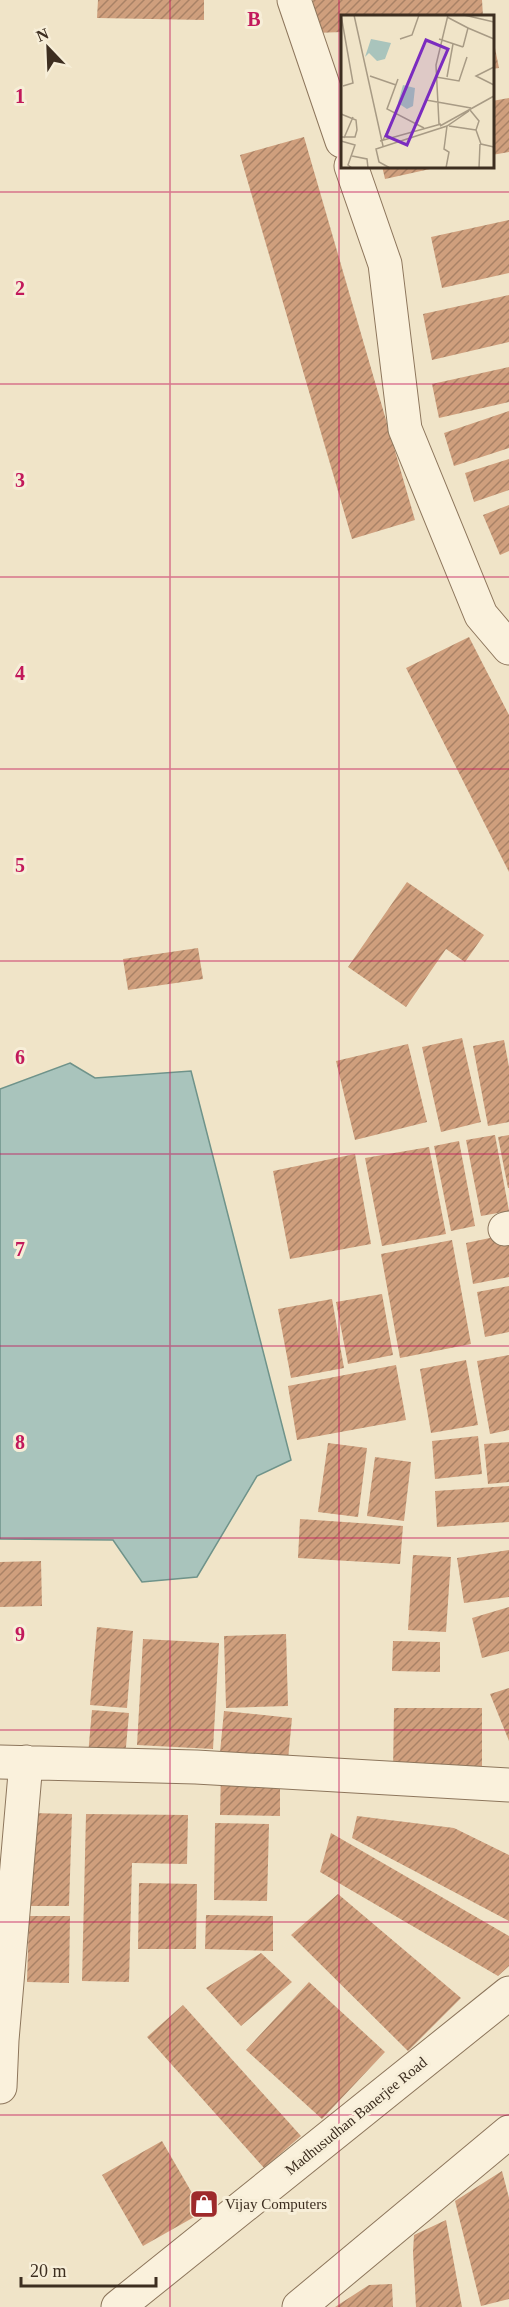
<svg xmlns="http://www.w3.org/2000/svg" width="509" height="2307" font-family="Georgia,serif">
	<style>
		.water { fill: #a9c4bc; stroke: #6f938a; stroke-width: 1.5 }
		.building { fill: url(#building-hatch) }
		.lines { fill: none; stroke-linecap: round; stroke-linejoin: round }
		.minor-casing { stroke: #8d765c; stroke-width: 35 }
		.minor { stroke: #faf1dc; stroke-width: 33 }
		.grid { fill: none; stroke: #c2185b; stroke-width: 1.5; stroke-opacity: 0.55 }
		.labels { text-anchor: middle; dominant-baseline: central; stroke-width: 6; stroke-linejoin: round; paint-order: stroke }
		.street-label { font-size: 15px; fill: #3d2e20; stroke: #f7eed8 }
		.poi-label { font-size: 15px; fill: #3d2e20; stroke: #f7eed8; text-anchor: start }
		.inset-road { fill: none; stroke: #a89b85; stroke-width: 1.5 }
		.view { fill: #7b2cbf; fill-opacity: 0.15; stroke: #7b2cbf; stroke-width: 3 }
		.inset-edge { fill: none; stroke: #3d2e20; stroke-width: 3 }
		.grid-label { font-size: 20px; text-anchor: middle; font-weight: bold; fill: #c2185b; stroke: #f7eed8; stroke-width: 6; stroke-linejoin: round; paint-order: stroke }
	</style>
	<defs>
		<pattern id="building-hatch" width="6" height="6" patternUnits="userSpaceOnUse" patternTransform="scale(1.5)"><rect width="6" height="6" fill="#cf9f7d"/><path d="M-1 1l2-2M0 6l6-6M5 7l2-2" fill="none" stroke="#a98266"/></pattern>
	</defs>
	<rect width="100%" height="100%" fill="#f0e4c8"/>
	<!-- water -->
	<path class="water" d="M70,1063L95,1078L191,1071L291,1460L257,1476L197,1577L142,1582L113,1540L0,1539V1089Z"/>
	<!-- building -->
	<path class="building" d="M98,0H204V20L97,18Z
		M313,0H482L483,16H342V32L315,33Z
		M492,33L499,68L492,69Z
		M509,98V152L492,155V101Z
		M304,137L415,520L352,539L240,155Z
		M382,166H439V167L385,179Z
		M509,220V273L442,288L431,237Z
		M509,295V342L432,360L423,314Z
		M509,367V402L439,418L432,384Z
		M509,411V448L454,466L444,433Z
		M509,459V490L474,502L465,473Z
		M509,505V551L500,555L483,515Z
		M469,637L509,715V872L406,668Z
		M407,882L484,935L465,962L446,949L406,1007L348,967Z
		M198,948L203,979L128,990L123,959Z
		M462,1038L481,1122L441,1132L422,1047Z
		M504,1040L509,1067V1122L488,1126L473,1046Z
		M408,1044L427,1122L355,1140L336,1061Z
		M495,1135L509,1211L481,1216L466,1140Z
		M509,1135V1188H508L498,1137Z
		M459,1141L475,1226L451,1231L434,1146Z
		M429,1147L446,1234L382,1246L365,1158Z
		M355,1154L371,1244L290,1259L273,1171Z
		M509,1234V1277L473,1284L466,1243Z
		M452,1240L471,1344L400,1358L381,1254Z
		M509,1286V1332L485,1337L477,1292Z
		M382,1294L393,1355L348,1364L336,1302Z
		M332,1299L344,1368L291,1378L278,1309Z
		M509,1355V1430L490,1434L477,1361Z
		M466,1360L478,1425L431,1433L420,1369Z
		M396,1365L406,1420L297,1440L288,1386Z
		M478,1436L482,1474L435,1479L432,1441Z
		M509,1442V1482L488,1484L484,1444Z
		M328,1443L367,1448L358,1517L318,1512Z
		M375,1457L411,1462L404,1521L367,1516Z
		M509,1486V1522L437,1527L435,1491Z
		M300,1519L403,1526L400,1564L298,1558Z
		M509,1550V1597L464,1603L457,1558Z
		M413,1555L451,1557L446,1632L408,1630Z
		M41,1561L42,1606L0,1607V1562Z
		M509,1607V1651L482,1658L472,1618Z
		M97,1627L133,1631L127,1708L90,1705Z
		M286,1634L288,1706L226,1708L224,1636Z
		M143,1639L219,1643L213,1749L137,1745Z
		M393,1641L440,1642V1672L392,1671Z
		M509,1688V1741L490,1694Z
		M394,1708H482V1773H393Z
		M92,1710L129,1713L125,1758L88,1755Z
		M224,1711L292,1718L287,1770L219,1763Z
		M221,1772L280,1774V1816L220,1815Z
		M31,1813L72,1814L69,1906H29Z
		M86,1814L188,1815L187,1864L132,1863L129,1982L82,1981Z
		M357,1816L454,1828L509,1855V1921L352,1838Z
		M215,1823L269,1824L267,1901L214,1900Z
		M331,1833L509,1936V1966L498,1976L320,1872Z
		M139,1883L197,1884L196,1949H138Z
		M338,1894L461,1998L408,2051L291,1935Z
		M206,1915L273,1916V1951L205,1949Z
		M29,1916H70L69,1983L27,1982Z
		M261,1953L292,1982L241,2026L206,1988Z
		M309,1982L385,2052L322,2119L246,2050Z
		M183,2005L301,2136L264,2168L147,2037Z
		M162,2141L203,2212L143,2246L102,2175Z
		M502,2171L509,2198V2299L481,2306L455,2201Z
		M446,2220L462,2307H416L413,2252L414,2235Z
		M392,2284L393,2307H335L369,2285Z"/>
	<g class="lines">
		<!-- minor casing -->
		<g class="minor-casing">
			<path id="minor" d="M294,0L342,141
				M351,166L385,264L405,429L481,615L509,648
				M505,1229L509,1228
				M0,1762L196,1767L509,1785
				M0,2087L2,2040L26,1762
				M118,2307L509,1993
				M299,2307L509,2132"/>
		</g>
		<!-- minor -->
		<use href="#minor" class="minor"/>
	</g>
	<!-- grid -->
	<path class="grid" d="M170,0V2307M339,0V2307M0,192H509M0,384H509M0,577H509M0,769H509M0,961H509M0,1154H509M0,1346H509M0,1538H509M0,1730H509M0,1922H509M0,2115H509"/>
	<!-- icons -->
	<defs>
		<g id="shop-square" transform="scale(1.5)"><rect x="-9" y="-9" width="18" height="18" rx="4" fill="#9e2a2b" stroke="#f7eed8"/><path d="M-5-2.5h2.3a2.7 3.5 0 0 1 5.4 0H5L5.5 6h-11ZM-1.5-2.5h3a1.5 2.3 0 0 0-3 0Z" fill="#fff"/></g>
	</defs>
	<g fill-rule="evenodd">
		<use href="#shop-square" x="204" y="2204"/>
	</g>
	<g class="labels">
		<!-- street labels -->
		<g class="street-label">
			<text transform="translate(356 2116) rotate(-39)">Madhusudhan Banerjee Road</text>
		</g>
		<!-- poi labels -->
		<g class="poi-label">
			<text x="225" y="2204">Vijay Computers</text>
		</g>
	</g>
	<!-- overview -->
	<g transform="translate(341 15)">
		<rect width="153" height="153" fill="#f0e4c8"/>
		<path d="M30,24L50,28L44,44L36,46L28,38L24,42ZM62,70L74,73L72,91L66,94L57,88Z" fill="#a9c4bc"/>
		<path class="inset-road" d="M0,0L12,68L2,71M13,0L42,131M123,0L153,7M106,2L127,13L122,32M127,13L153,24M59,24L71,20L78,0M98,24L122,32M153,52L135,61L153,70M29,61L55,70M95,62L118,66L126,42M106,62L112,29M57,64L46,94L83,113M85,85L130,93M129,95L138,106L135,115L140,129L153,132M0,99L15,105L16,115L14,122H0M98,109L95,50L107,0M99,111L153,81M108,111L135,115M3,123L12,102M42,125L55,99M0,126L14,130L7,150L11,153M39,126L100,109M11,141L26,144L27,153M49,153L38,147L35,134L106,111L128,96M105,153L108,137L103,134L106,111M138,153L139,129"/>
		<path class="view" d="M85,25L107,34L66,130L45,121Z"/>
		<rect width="153" height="153" class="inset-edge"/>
	</g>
	<g class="grid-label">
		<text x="254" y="26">B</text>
		<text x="20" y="103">1</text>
		<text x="20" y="295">2</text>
		<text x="20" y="487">3</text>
		<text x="20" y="680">4</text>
		<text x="20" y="872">5</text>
		<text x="20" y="1064">6</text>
		<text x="20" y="1256">7</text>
		<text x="20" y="1449">8</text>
		<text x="20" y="1641">9</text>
	</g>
	<!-- north arrow -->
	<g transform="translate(48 48) rotate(337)" stroke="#f7eed8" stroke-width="4.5" paint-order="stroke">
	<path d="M0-4.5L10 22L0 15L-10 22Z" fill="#3d2e20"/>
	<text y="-9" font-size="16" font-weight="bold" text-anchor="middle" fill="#3d2e20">N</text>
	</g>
	<!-- scale -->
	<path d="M21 2277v9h135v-9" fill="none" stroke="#3d2e20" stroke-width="3"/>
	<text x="30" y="2277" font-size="18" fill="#3d2e20" stroke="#f7eed8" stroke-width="4.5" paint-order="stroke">20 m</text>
</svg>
